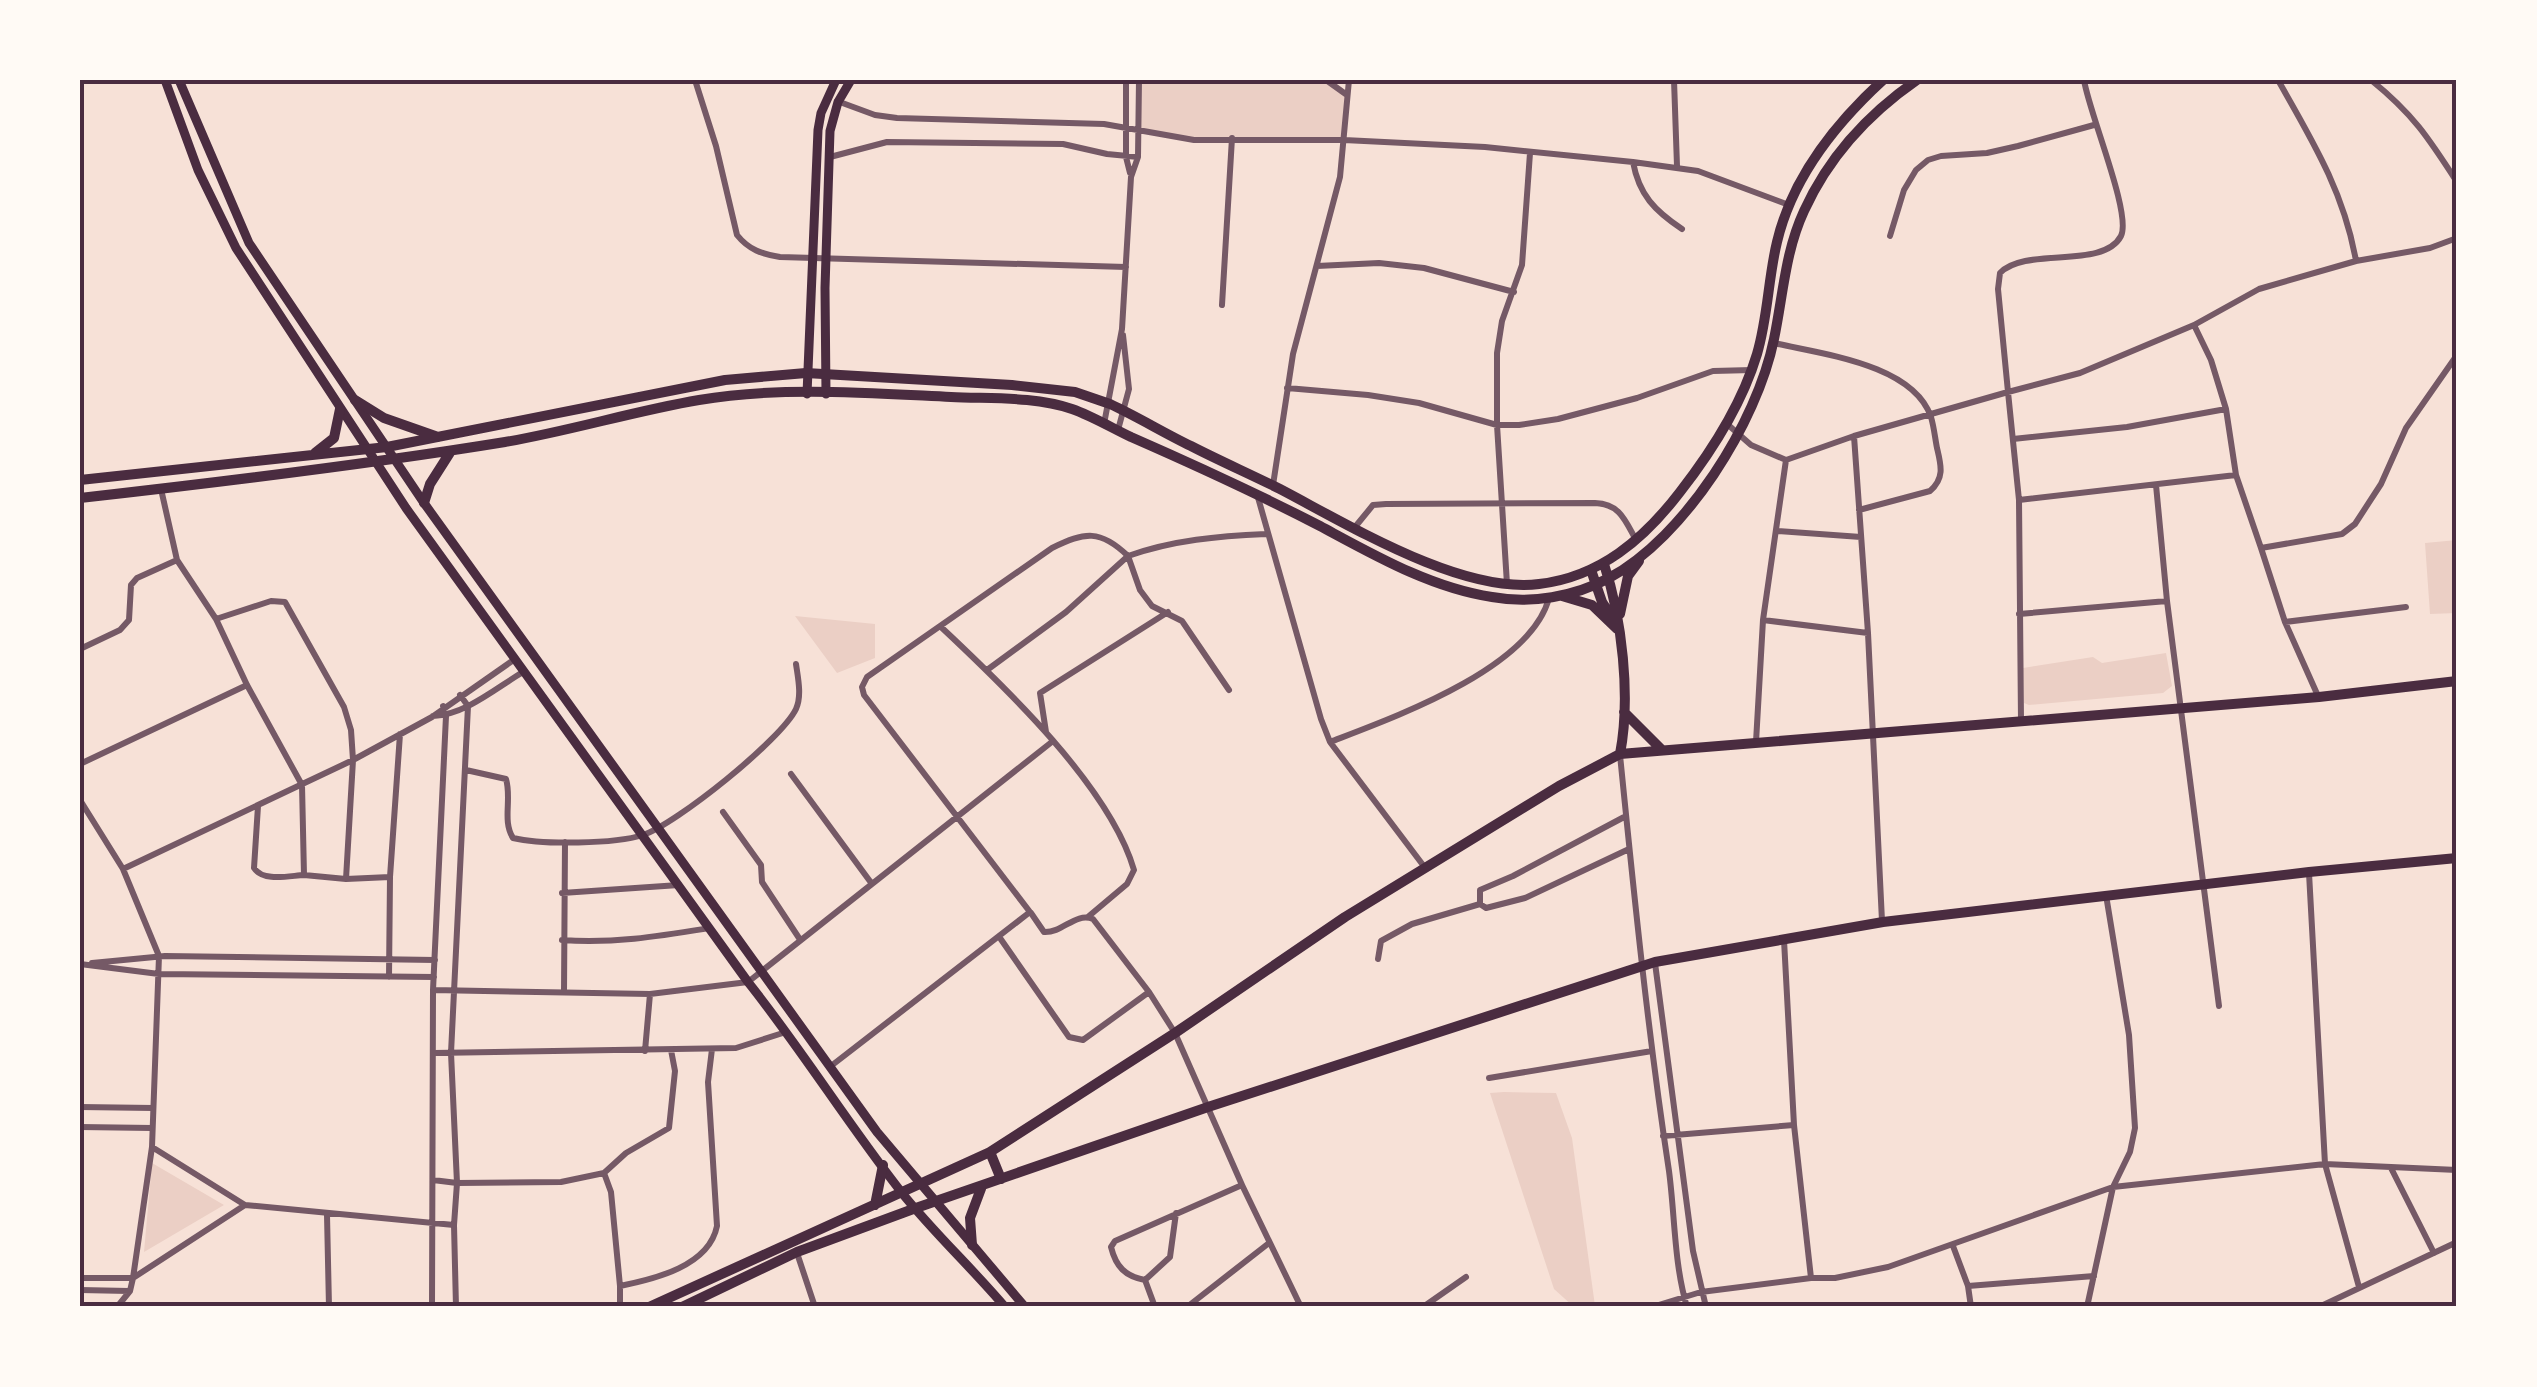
<svg xmlns="http://www.w3.org/2000/svg" width="2537" height="1387" font-family="'Varela Round',sans-serif">
	<style>
		.green { fill: #ebcfc5 }
		.lines { fill: none; stroke-linecap: round; stroke-linejoin: round }
		.minor { stroke: #755966; stroke-width: 6 }
		.secondary { stroke: #4a2c40; stroke-width: 9 }
		.primary { stroke: #4a2c40; stroke-width: 10 }
		.neatline { fill: none; stroke: #4a2c40; stroke-width: 4 }
	</style>
	<rect width="100%" height="100%" fill="#f7e1d7"/>
	<!-- green -->
	<path class="green" d="M1139,80H1324L1347,96L1343,139L1194,138L1139,130Z
		M2457,540V613L2430,614L2425,543Z
		M795,616L875,624V658L837,673Z
		M2166,653L2172,686L2163,693L2029,705L2024,703L2023,668L2093,657L2102,663Z
		M1504,1092L1556,1093L1572,1138L1595,1306L1574,1307L1554,1289L1490,1093Z
		M152,1163L224,1205L144,1252Z"/>
	<g class="lines">
		<!-- minor -->
		<path class="minor" d="M695,80L716,146L737,235C749,250 762,254 780,257L1126,267
			M1126,80V157L1130,173
			M1326,80L1347,95
			M1674,80L1677,166
			M2278,80C2312,140 2344,192 2356,261
			M2371,80C2413,114 2428,137 2457,182
			M837,101L875,115L897,118L1104,124L1194,140H1344L1485,147L1633,162C1639,195 1655,211 1682,229
			M830,157L887,142L1063,144L1107,154L1138,157
			M1633,162L1698,171L1789,205
			M1890,236L1904,190L1916,170L1928,160L1941,156L1987,153L2018,146L2094,125
			M1317,266L1379,263L1424,268L1514,292
			M1222,305L1232,138
			M2194,325L2211,360L2226,409L2236,475L2261,548L2342,534L2355,524L2381,484L2406,428L2457,355
			M1774,343C1821,354 1913,364 1931,417C1934,427 1935,438 1937,448C1941,465 1945,478 1930,491L1859,510
			M1287,388L1368,395L1419,403L1497,425H1519L1558,419L1637,398L1713,371L1752,370
			M1726,423L1751,445L1786,460L1763,620L1756,742
			M1104,424L1122,329L1131,177L1138,157L1139,80
			M1118,430L1129,389L1123,335
			M2013,439L2127,427L2226,409
			M1786,460L1854,436
			M1273,485L1293,354L1340,177L1349,80
			M2156,485L2167,601L2219,1006
			M161,489L177,560L216,619L247,685L302,785L304,875L346,879L390,877L400,734
			M1257,494L1321,719L1330,742L1426,869
			M2019,500L2008,392L2080,373L2194,325L2259,289L2356,261L2430,248L2457,238
			M1355,527L1373,505L1386,504L1595,503C1620,504 1625,520 1636,540
			M1777,531L1861,537
			M2261,548L2285,622L2318,696
			M1507,584L1497,425V353L1502,321L1522,265L1530,153
			M2019,614L2167,601
			M216,619L271,601L285,602L344,707L351,730L353,760L346,879
			M1763,620L1868,633
			M2285,622L2406,607
			M941,627C1004,686 1110,787 1134,870L1127,884L1089,916
			M80,649L120,630L129,620L131,585L137,578L177,560
			M1229,690L1182,621L1152,606L1140,590L1128,556C1173,540 1219,536 1266,534
			M433,716C465,715 496,688 523,672
			M2021,720L2019,500L2236,475
			M1046,732L1040,693L1168,612
			M1330,742C1395,717 1530,669 1549,598
			M1620,755C1634,895 1648,1033 1669,1171C1675,1216 1674,1264 1687,1307
			M80,764L247,685
			M466,770L506,779C512,799 502,821 513,838C542,845 615,844 643,835C676,824 781,740 796,709C802,696 798,678 796,664
			M791,774L872,884
			M80,800L123,869L159,956L152,1147
			M258,806L254,868C263,882 288,876 304,875
			M723,812L761,865L762,882L799,938
			M123,869L353,760L432,717L515,659
			M2309,873L2325,1164L2457,1170
			M562,893L679,885
			M1480,904V890L1513,876L1626,816
			M1031,913L1044,932C1063,933 1075,912 1093,919L1149,992L1175,1033L1242,1185L1301,1307
			M1882,921L1868,633L1854,436L2008,392L1998,289L2000,273C2026,246 2103,270 2121,236C2132,214 2089,113 2084,80
			M1000,938L1069,1037L1083,1040L1149,992
			M562,940C612,944 660,936 710,928
			M1784,940L1794,1125
			M1378,959L1381,941L1412,924L1480,904L1486,908L1525,898L1629,849
			M92,963L165,956L435,960
			M1655,963L1693,1251L1706,1307
			M80,964L159,974L434,977
			M389,977L390,877
			M433,990L650,994L748,982L1053,741
			M564,992L565,842
			M645,1051L650,994
			M434,1053L736,1048L786,1032
			M831,1066L1030,912L864,695L862,687L867,677L1052,548C1085,532 1100,529 1128,556L1066,612L987,670
			M1489,1078L1652,1051
			M80,1107L153,1108
			M80,1127L152,1128
			M1663,1136L1794,1125L1811,1278
			M2391,1168L2434,1253
			M604,1173L626,1153L669,1128L675,1071L671,1050
			M433,1180L457,1183L561,1182L604,1173L611,1192L620,1286C655,1279 709,1266 717,1226L708,1082L712,1049
			M327,1215L329,1307
			M1953,1246L1968,1286L1971,1307
			M797,1253L815,1307
			M80,1278H133L245,1205
			M1145,1280L1170,1257L1176,1213
			M1968,1286L2094,1276
			M80,1290L129,1291
			M117,1307L130,1291L133,1278L152,1147L245,1205L454,1225
			M432,1307L433,990L446,716L443,706
			M456,1307L454,1225L457,1183L451,1053L468,706L460,695
			M620,1307V1286
			M1155,1307L1145,1280C1125,1276 1116,1267 1111,1247L1115,1241L1242,1185
			M1187,1307L1269,1243
			M1423,1307L1466,1277
			M1652,1307L1701,1292L1811,1278H1835L1888,1267L2113,1187L2325,1164L2359,1287
			M2087,1307L2113,1187L2130,1152L2135,1128L2129,1035L2106,895
			M2319,1307L2457,1242"/>
		<!-- secondary -->
		<path class="secondary" d="M165,80L198,170L236,248L406,508L748,982C802,1050 848,1124 902,1193C934,1233 972,1268 1005,1307
			M179,80L249,243L424,503L877,1132L1025,1307
			M807,394L818,130L821,113L836,80
			M826,394L825,288L830,131L838,102L851,80"/>
		<!-- primary -->
		<path class="primary" d="M355,400L384,418L438,437
			M315,453L334,438L340,409
			M80,480L387,447L725,380L806,373L1012,385L1075,392L1110,404C1138,417 1164,433 1191,446C1220,461 1250,474 1280,489C1349,525 1461,594 1539,584C1600,577 1644,539 1680,492C1712,451 1742,404 1757,354C1768,317 1768,279 1777,242C1792,178 1836,123 1883,80
			M80,498C222,482 364,465 505,442C570,431 634,411 699,400C780,386 869,393 951,397C990,399 1035,396 1072,409C1092,416 1112,428 1131,437C1195,465 1258,494 1320,526C1374,555 1431,588 1492,597C1531,604 1574,597 1609,578C1685,537 1757,423 1774,339C1783,296 1785,252 1804,211C1829,156 1868,114 1917,80
			M424,503L430,484L451,451
			M1604,564C1622,618 1631,697 1620,754
			M1591,570L1602,602L1611,616
			M1562,596L1592,605L1617,629
			M1620,614L1628,576L1639,561
			M1624,712L1661,749
			M990,1152L1001,1179
			M875,1205L883,1165
			M972,1245L970,1218L982,1186
			M649,1307L990,1152L1175,1033L1345,917L1559,786L1620,754L2319,697L2457,681
			M682,1307L797,1252L916,1208L1208,1107L1655,962L1883,922L2309,872L2457,858"/>
	</g>
	<!-- border -->
	<rect width="2537" height="1387" fill="none" stroke="#fffaf5" stroke-width="165"/>
	<rect x="82" y="82" width="2372" height="1222" class="neatline"/>
</svg>
